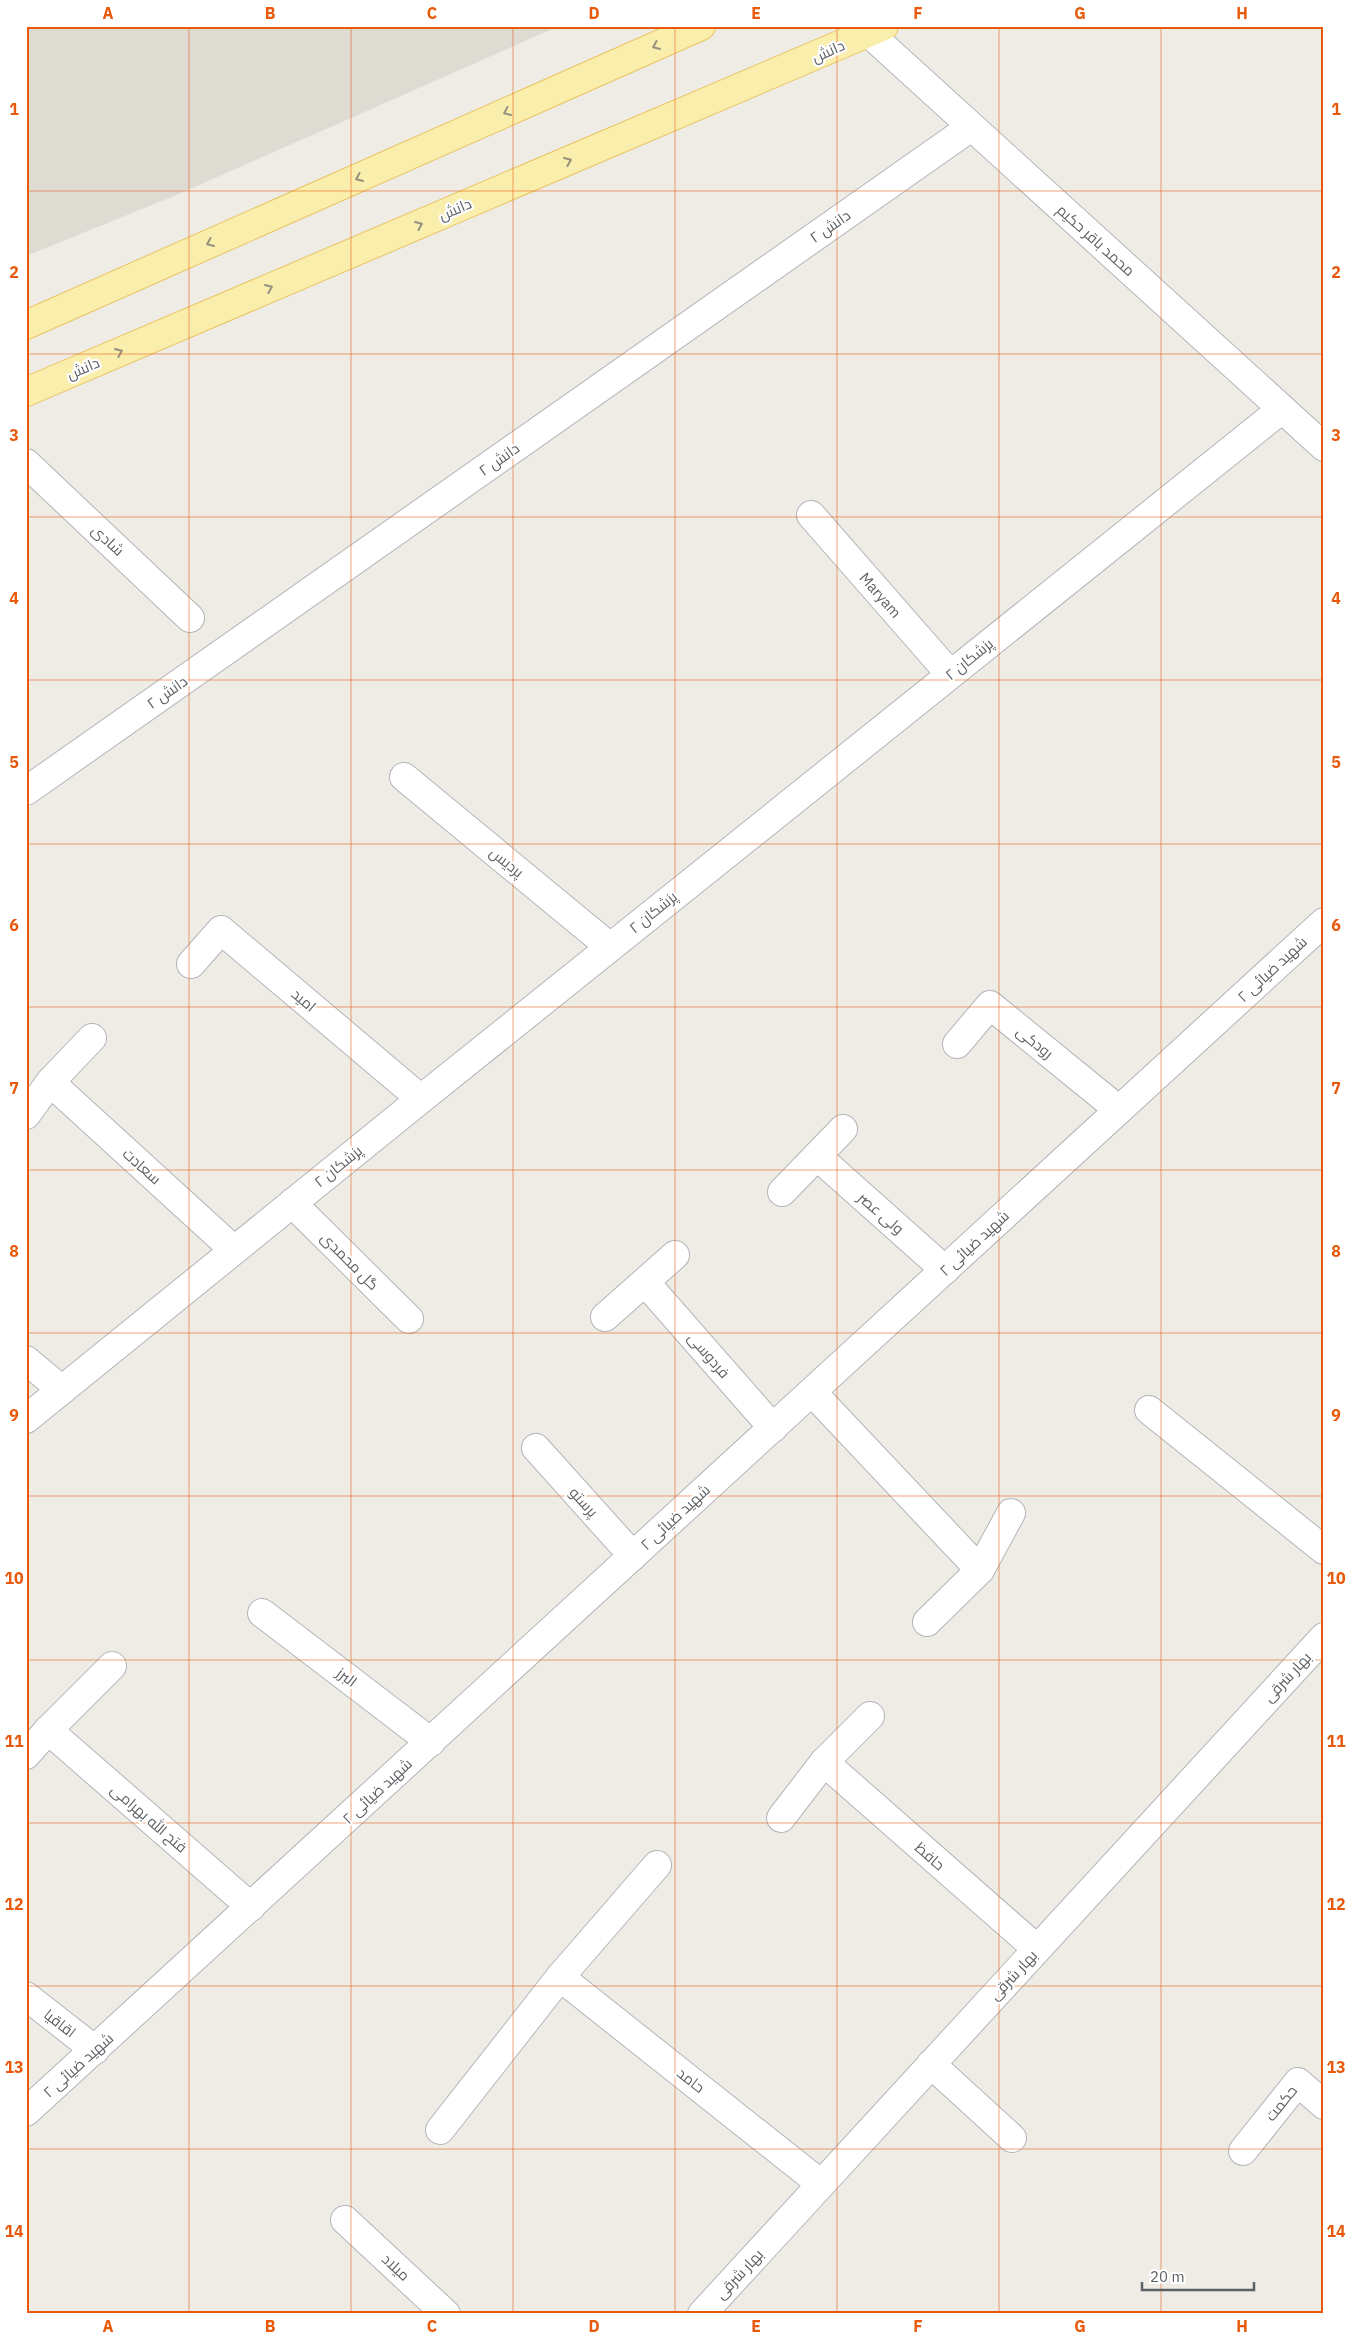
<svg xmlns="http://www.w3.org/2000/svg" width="1350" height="2340" font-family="'IBM Plex Sans',Cairo,sans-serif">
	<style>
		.education { fill: #dedbd3 }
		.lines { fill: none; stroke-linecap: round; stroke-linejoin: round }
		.minor-casing { stroke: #b2b5b9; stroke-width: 30 }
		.major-casing { stroke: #eac462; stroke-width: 30 }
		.minor { stroke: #fff; stroke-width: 28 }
		.major { stroke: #faeead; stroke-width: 28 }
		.oneway { stroke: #94927e }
		.grid { fill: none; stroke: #e8590c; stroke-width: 1; stroke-opacity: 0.55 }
		.labels { text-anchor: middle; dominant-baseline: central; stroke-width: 4.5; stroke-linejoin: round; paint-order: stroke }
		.street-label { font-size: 15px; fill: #5d6064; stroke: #fff }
		.neatline { fill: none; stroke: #e8590c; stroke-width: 2 }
		.grid-label { font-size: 16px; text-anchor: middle; font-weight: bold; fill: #e8590c }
	</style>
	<rect width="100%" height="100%" fill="#eeece5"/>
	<!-- education -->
	<path class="education" d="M26,26H559L179,194L26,256Z"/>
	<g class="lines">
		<!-- minor casing -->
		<g class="minor-casing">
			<g id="minor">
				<path d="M861,26L1324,447"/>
				<path d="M26,463L190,618"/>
				<path id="s1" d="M811,515L950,674"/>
				<path d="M404,777L610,947"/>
				<path d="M26,791L971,127"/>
				<path d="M191,964L221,930L421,1099"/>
				<path d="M957,1044L990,1005L1119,1110"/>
				<path d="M50,1082L234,1250"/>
				<path d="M26,1115L50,1082L92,1038"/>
				<path d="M817,1156L945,1270"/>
				<path d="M782,1192L843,1129"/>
				<path d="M292,1203L409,1319"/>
				<path d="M645,1282L773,1428"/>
				<path d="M605,1317L675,1255"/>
				<path d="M26,1360L62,1390"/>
				<path d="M812,1392L980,1570"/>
				<path d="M1149,1410L1324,1550"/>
				<path d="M26,1419L421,1099L1282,409"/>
				<path d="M536,1448L633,1556"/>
				<path d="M262,1613L431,1742"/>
				<path d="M927,1622L980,1570L1011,1513"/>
				<path d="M48,1730L251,1907"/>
				<path d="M26,1755L48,1730L112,1666"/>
				<path d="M824,1762L1037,1949"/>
				<path d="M781,1818L824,1762L870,1716"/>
				<path d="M560,1977L821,2184"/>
				<path d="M26,1996L95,2050"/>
				<path d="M931,2064L1012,2138"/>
				<path d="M26,2112L1324,922"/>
				<path d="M440,2130L560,1977L657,1865"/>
				<path d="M1243,2151L1298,2082L1324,2105"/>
				<path d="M345,2220L446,2314"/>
				<path d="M702,2314L1324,1637"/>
			</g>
		</g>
		<!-- major casing -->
		<g class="major-casing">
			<path id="major" d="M26,325L701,26
				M26,392L884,26"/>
		</g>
		<!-- minor -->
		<use href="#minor" class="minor"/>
		<!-- major -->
		<use href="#major" class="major"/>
	</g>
	<!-- one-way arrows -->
	<defs><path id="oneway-chevron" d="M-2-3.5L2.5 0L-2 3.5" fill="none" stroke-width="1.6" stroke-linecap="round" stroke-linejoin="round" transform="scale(1.25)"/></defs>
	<g class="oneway">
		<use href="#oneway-chevron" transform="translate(656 46) rotate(156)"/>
		<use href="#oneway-chevron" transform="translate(507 112) rotate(156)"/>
		<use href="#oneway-chevron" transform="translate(568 161) rotate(-23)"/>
		<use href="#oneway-chevron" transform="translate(359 178) rotate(156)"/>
		<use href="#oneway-chevron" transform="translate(419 225) rotate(-23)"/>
		<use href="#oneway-chevron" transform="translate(210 243) rotate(156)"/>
		<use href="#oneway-chevron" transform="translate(269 288) rotate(-23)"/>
		<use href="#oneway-chevron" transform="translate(119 352) rotate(-23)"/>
	</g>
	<!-- grid -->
	<path class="grid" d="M189,26V2314M351,26V2314M513,26V2314M675,26V2314M837,26V2314M999,26V2314M1161,26V2314M26,191H1324M26,354H1324M26,517H1324M26,680H1324M26,844H1324M26,1007H1324M26,1170H1324M26,1333H1324M26,1496H1324M26,1660H1324M26,1823H1324M26,1986H1324M26,2149H1324"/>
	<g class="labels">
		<!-- street labels -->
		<g class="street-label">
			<text transform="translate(828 51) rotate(-24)">دانش</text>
			<text transform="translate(455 209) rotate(-23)">دانش</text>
			<text transform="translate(830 226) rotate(-35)">دانش ۲</text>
			<text transform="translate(1096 240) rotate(42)">محمد باقر حکیم</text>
			<text transform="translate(83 368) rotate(-23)">دانش</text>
			<text transform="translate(499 459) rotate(-35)">دانش ۲</text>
			<text transform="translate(108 540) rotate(43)">شادی</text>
			<text stroke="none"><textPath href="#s1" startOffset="106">Maryam</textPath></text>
			<text transform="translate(969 659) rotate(-39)">پزشکان ۲</text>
			<text transform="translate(167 692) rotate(-35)">دانش ۲</text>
			<text transform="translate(507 862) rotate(39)">پردیس</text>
			<text transform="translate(653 912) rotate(-39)">پزشکان ۲</text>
			<text transform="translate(1272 969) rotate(-43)">شهید ضیائی ۲</text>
			<text transform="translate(304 1000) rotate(40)">امید</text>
			<text transform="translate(1035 1042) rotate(39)">رودکی</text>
			<text transform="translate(142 1166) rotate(42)">سعادت</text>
			<text transform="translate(338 1166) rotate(-39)">پزشکان ۲</text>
			<text transform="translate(881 1213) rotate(41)">ولی عصر</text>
			<text transform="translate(974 1243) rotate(-43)">شهید ضیائی ۲</text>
			<text transform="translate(350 1261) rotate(45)">گل محمدی</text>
			<text transform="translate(709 1355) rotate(49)">فردوسی</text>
			<text transform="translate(584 1502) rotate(48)">پرستو</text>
			<text transform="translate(675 1517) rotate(-43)">شهید ضیائی ۲</text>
			<text transform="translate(347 1677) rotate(37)">البرز</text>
			<text transform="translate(1287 1677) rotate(-47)">بهار شرقی</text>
			<text transform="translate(377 1791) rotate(-43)">شهید ضیائی ۲</text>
			<text transform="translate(149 1818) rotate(41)">فتح الله بهرامی</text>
			<text transform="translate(930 1856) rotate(41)">حافظ</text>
			<text transform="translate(1013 1975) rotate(-47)">بهار شرقی</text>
			<text transform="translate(60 2023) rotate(38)">اقاقیا</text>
			<text transform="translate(78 2065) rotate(-42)">شهید ضیائی ۲</text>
			<text transform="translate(691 2080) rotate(38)">حامد</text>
			<text transform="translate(1281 2103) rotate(-51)">حکمت</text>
			<text transform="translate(396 2267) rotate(43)">میلاد</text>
			<text transform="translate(739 2274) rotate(-47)">بهار شرقی</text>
		</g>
	</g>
	<!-- border -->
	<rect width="1350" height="2340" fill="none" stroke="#ffffff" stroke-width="55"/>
	<!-- scale -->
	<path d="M1142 2282v8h112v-8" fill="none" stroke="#5d6064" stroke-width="2.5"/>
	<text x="1150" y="2282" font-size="15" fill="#5d6064" stroke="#ffffff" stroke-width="4" paint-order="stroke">20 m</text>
	<rect x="28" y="28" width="1294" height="2284" class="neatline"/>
	<g class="grid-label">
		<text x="108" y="19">A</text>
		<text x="270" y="19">B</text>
		<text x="432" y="19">C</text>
		<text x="594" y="19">D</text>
		<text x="756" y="19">E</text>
		<text x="918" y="19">F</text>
		<text x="1080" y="19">G</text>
		<text x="1242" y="19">H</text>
		<text x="14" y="115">1</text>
		<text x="1336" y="115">1</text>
		<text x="14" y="278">2</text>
		<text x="1336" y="278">2</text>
		<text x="14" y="441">3</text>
		<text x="1336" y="441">3</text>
		<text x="14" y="604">4</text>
		<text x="1336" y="604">4</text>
		<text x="14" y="768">5</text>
		<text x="1336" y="768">5</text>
		<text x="14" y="931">6</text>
		<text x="1336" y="931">6</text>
		<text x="14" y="1094">7</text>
		<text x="1336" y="1094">7</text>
		<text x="14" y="1257">8</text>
		<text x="1336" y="1257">8</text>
		<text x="14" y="1421">9</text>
		<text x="1336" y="1421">9</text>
		<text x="14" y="1584">10</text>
		<text x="1336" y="1584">10</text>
		<text x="14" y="1747">11</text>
		<text x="1336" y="1747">11</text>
		<text x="14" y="1910">12</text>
		<text x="1336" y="1910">12</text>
		<text x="14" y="2073">13</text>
		<text x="1336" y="2073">13</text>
		<text x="14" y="2237">14</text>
		<text x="1336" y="2237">14</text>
		<text x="108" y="2332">A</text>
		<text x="270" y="2332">B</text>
		<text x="432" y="2332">C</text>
		<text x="594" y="2332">D</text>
		<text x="756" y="2332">E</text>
		<text x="918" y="2332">F</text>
		<text x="1080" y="2332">G</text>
		<text x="1242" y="2332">H</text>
	</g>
</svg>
